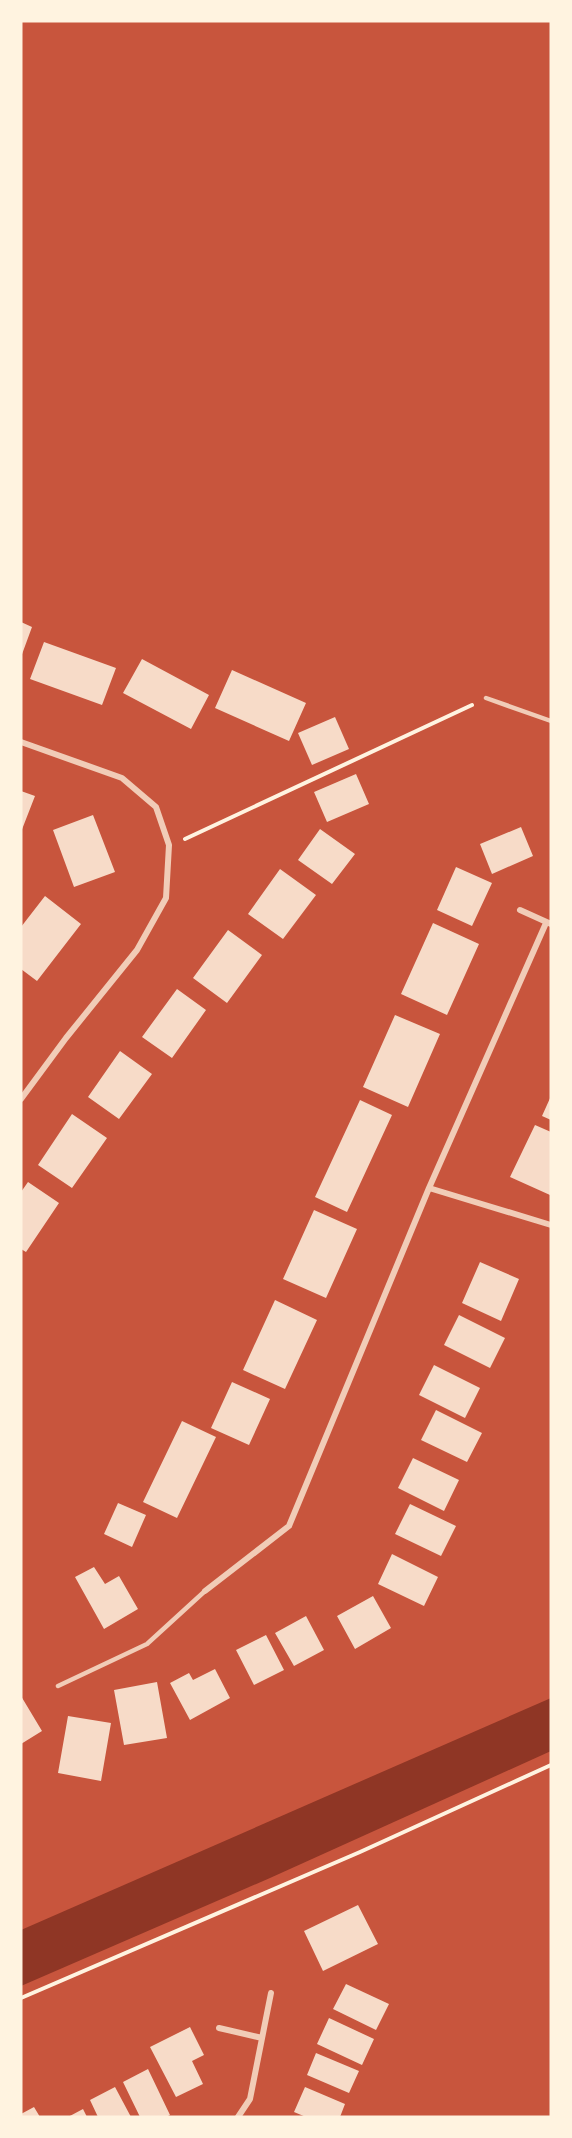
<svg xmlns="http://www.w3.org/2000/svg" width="572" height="2138" font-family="Helvetica,sans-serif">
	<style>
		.water { fill: #8f3625 }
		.building { fill: #f7dbc8 }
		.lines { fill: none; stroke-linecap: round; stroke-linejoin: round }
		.path { stroke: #fff3e0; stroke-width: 4 }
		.service { stroke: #f1ccb7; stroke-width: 4.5 }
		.minor { stroke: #f1ccb7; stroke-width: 6 }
	</style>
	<rect width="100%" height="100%" fill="#c8553d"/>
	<!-- water -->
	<path class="water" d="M551,1698V1751L270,1878L21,1986V1930Z"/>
	<!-- building -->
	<path class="building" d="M21,622L32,627L21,657Z
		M44,642L116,668L102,705L30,679Z
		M142,659L209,695L191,729L123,693Z
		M232,670L306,703L289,741L215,708Z
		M335,717L349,749L312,765L298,733Z
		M356,774L369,804L327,822L314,792Z
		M21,791L35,796L21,832Z
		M93,815L115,872L74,887L53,830Z
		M521,827L533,856L492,874L480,844Z
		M320,829L355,854L332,884L298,860Z
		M456,867L492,883L472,926L437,910Z
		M280,869L316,895L283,939L248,914Z
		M45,896L81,924L37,981L21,969V927Z
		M433,923L479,944L447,1015L401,994Z
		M228,930L262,955L227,1003L193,978Z
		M177,989L206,1010L172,1058L142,1037Z
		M395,1015L440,1034L408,1107L363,1087Z
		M120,1051L152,1074L119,1119L88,1097Z
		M551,1096V1120L542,1116Z
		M360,1100L392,1115L347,1212L315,1197Z
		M72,1114L107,1138L72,1188L38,1165Z
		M535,1125L551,1132L550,1195L510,1177Z
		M28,1182L59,1203L26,1252L21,1249V1192Z
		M314,1210L357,1229L326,1298L283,1279Z
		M480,1262L519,1279L501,1321L462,1303Z
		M275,1300L317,1320L285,1389L243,1370Z
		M459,1315L505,1338L490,1368L444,1345Z
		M434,1365L480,1388L465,1418L419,1395Z
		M232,1382L270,1399L249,1445L211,1428Z
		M436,1410L482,1433L467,1462L421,1440Z
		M182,1421L216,1437L177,1518L143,1502Z
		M413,1458L459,1480L444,1511L398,1488Z
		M118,1503L146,1515L132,1547L104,1534Z
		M410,1504L456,1526L441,1556L395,1534Z
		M392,1554L438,1577L424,1606L378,1584Z
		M94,1567L105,1584L119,1576L138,1609L104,1629L75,1577Z
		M373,1596L391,1628L355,1649L337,1616Z
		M306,1616L324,1650L294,1666L275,1633Z
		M266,1635L284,1670L254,1685L236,1650Z
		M215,1669L230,1698L190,1720L170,1683L189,1673L193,1680Z
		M157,1682L167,1738L124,1745L114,1690Z
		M21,1696L42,1731L21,1744Z
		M68,1716L111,1723L101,1781L58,1773Z
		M358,1905L378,1944L323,1971L304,1931Z
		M346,1984L389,2004L376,2030L333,2009Z
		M329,2018L374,2039L362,2065L317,2044Z
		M190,2027L204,2055L192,2061L203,2084L176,2097L150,2047Z
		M316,2053L359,2071L349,2093L307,2075Z
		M148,2069L170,2115L166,2117H140L123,2082Z
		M115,2087L131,2117H98L90,2100Z
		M305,2087L345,2104L340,2117H306L294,2112Z
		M34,2107L40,2117H21V2114Z
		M83,2109L87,2117H68Z"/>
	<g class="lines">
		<!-- path -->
		<path class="path" d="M185,839L472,705
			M21,1998L360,1852L551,1765"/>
		<!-- service -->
		<path class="service" d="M486,698L551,721
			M58,1686L147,1644L205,1591"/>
		<!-- minor -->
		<path class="minor" d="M21,742L122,778L156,807L169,845L166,898L137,950L66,1038L21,1099
			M520,910L551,924
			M429,1188L551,1225
			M205,1591L289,1526L429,1188L546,923
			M219,2028L262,2038
			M238,2117L250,2099L271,1993"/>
	</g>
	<!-- border -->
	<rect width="572" height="2138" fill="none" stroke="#fff3e0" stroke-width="45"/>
</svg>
